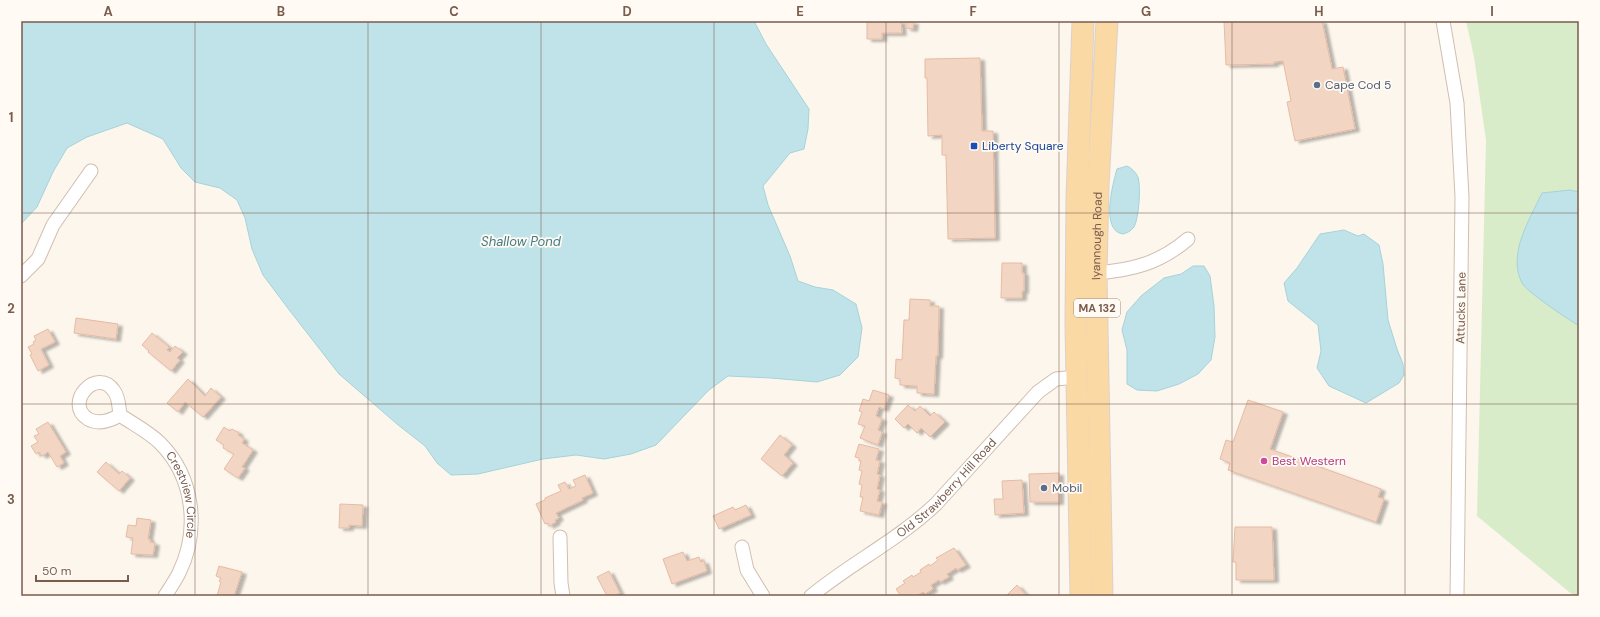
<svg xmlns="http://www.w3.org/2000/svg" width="1600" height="617" font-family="'DM Sans',sans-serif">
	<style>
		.green { fill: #d8ecc9 }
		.water { fill: #bfe3e8; stroke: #a5d3da }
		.building { fill: #f3d5c3; stroke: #e6bba3; filter: url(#shadow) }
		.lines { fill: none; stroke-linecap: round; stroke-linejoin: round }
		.minor-casing { stroke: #d1beb0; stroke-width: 15 }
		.primary-casing { stroke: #dad1cd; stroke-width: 23 }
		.minor { stroke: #fff; stroke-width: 13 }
		.primary { stroke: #fbd9a5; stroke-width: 21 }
		.grid { fill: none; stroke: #7a5c4d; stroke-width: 1; stroke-opacity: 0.55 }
		.service-dot { fill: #5c6f8a; stroke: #fffaf3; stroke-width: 1.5 }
		.transit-dot { fill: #1a4fb4; stroke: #fffaf3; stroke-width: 1.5 }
		.hotel-dot { fill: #d1479c; stroke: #fffaf3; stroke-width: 1.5 }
		.labels { text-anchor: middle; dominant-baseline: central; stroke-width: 3.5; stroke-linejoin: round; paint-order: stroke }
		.shield { fill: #fffaf3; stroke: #a28b7f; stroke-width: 1 }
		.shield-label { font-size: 11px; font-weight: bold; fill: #7a5c4d }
		.service-label { font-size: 12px; fill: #4e5e75; stroke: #fffaf3; text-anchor: start }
		.transit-label { font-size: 12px; fill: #164399; stroke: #fffaf3; text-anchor: start }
		.street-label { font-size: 12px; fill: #7a5c4d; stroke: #fffaf3 }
		.hotel-label { font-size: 12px; fill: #b23c85; stroke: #fffaf3; text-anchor: start }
		.water-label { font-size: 13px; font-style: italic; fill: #437c86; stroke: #fffaf3 }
		.neatline { fill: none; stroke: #7a5c4d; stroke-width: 1.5 }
		.grid-label { font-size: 13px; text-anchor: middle; font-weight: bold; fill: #7a5c4d }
	</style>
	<defs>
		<filter id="shadow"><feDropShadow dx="4.5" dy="2.5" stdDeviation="1" flood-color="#0004"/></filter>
	</defs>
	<rect width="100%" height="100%" fill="#fdf6ec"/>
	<!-- green -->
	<path class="green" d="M1466,21H1579V192L1569,190L1579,306V596H1574L1477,516L1486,140L1474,57Z"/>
	<!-- water -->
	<path class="water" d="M21,21H754L766,44L809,109L808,129L804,149L790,153L763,186L768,205L790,256L798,281L815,287L833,290L856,304L862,328L858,357L840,375L817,382L771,378L728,376L709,390L656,445L631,454L604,459L576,455L543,459L478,474L451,475L437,463L425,446L397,424L339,374L290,311L263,275L252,249L245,218L237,200L220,188L195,182L181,168L163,139L127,123L87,137L67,148L53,172L37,207L21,224Z
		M1127,166C1132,168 1136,173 1138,177C1141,187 1139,218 1134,227C1131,231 1127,233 1123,234C1100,231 1113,183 1117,169Z
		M1570,190L1579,192V325L1576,324C1565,317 1527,292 1522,283C1507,254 1530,219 1542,193Z
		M1344,230L1358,236L1364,234L1379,245L1383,264L1388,320L1397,349L1403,364L1404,375L1399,383L1366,403L1329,386L1317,368L1321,351L1318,325L1288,301L1284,283L1297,268L1320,234Z
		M1193,266H1204L1210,276L1214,306L1215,337L1211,360L1198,374L1179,384L1157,391L1137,390L1127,384V350L1122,330L1127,312L1141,296L1164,278L1181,274Z"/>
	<!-- building -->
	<path class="building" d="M867,21H901L902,33H882V39H867Z
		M906,21L914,22L913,29L906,28Z
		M1224,21H1322L1332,69L1343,67L1355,129L1295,141L1287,102L1291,101L1283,61L1274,62V64L1226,65Z
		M980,58L982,131H993L995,238L948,239L946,155H942V135L928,136L927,78H925V59Z
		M1002,263H1022V273H1024V291H1022V298H1001Z
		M910,299L930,300V306H939L938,356H936L934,394L917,393V386L900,385V379L895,378L896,359L902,360L904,320H909Z
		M76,318L118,324L116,339L74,333Z
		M48,329L55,342L41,349L49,365L38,371L30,355L32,354L28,347L34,344L33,342L36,340L34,336Z
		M152,333L169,347L167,350L170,352L175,346L183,352L177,358L180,360L171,371L148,352L149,351L142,345Z
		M188,379L205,396L211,388L221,397L203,417L185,402L178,412L167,403Z
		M873,390L889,395L884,409L879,407L876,416L882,419L878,430L882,432L878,445L860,438L865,426L858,424L862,412L859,411L863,399L869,401Z
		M1248,400L1283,412L1270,449L1381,489L1378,497L1384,499L1376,522L1228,470L1230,463L1220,459L1226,440L1233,442Z
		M908,405L915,411L920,406L930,416L934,412L945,422L930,437L921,428L917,433L908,424L904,428L895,419Z
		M48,422L66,452L60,456L64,463L57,467L48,452L42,456L39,452L36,454L31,446L38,442L34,436L39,434L36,429Z
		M224,427L230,431L232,429L239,433L238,435L244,439L242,443L253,450L242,467L245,468L238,478L224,469L234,454L223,448L224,445L216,440Z
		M780,435L792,445L784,455L793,463L782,476L761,459Z
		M859,444L879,449L876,460L880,461L877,474L880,475L877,489L880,490L877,501L882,502L879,515L860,511L863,497H860L862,485L859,484L862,471L859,470L861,461H859V458L855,457Z
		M106,462L119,474L122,471L130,478L119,491L97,472Z
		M1059,473V502H1030L1029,474Z
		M585,475L593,493L582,498L583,500L556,513L559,518L555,520L556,522L549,526L548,523L545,524L536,504L545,500V498L561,491L558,485L565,482L569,489L576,486L573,480Z
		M1022,480L1024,513L995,515L994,499H1003L1002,481Z
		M340,504L363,505L362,526L349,525V528H339Z
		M746,505L751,515L719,529L713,516L733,507L735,510Z
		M137,518L151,520L148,539H150V542L155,543L153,555L131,554L133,538L126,537L128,525L136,526Z
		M1235,527H1272L1274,580H1236V562H1233Z
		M954,548L966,565L957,570L956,568L947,574L949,577L940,582L939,580L931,585L933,589L925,594L923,592L916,596H901L896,589L905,583L903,581L912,575L913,577L921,572L920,570L929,564L930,566L938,560L936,558Z
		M683,552L687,561L699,557L701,562L704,561L707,571L672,584L663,559Z
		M219,566L242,572L234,596H217L221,582L219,581L221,578L216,576Z
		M609,571L620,593L614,596H607L597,577Z
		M1017,585L1027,596H1006Z"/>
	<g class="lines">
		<!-- minor casing -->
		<g class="minor-casing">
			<g id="minor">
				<path d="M1443,21L1457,103L1462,197L1457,596"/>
				<path d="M1096,273C1133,270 1160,263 1188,239"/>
				<path d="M21,276L38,259L53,225L91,171"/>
				<path id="s1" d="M120,415C110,421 99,425 88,419C63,403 97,366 114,391C119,397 119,408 120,415C133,424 149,432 160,443C194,477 200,530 179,573C175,581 170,588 165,596"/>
				<path d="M560,537L561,583L563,596"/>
				<path d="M742,547L747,570L763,596"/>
				<path id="s2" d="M811,596C851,563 898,540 936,504L1038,392L1056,379L1076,377"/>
			</g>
		</g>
		<!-- primary casing -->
		<g class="primary-casing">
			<g id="primary">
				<path d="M1081,596L1076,324L1077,199L1083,21"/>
				<path id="s3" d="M1102,596L1096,273L1098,185L1107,21"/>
			</g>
		</g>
		<!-- minor -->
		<use href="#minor" class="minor"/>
		<!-- primary -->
		<use href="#primary" class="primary"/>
	</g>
	<!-- grid -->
	<path class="grid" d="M195,21V596M368,21V596M541,21V596M714,21V596M886,21V596M1059,21V596M1232,21V596M1405,21V596M21,213H1579M21,404H1579"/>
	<!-- markers -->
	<g class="service-dot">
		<circle cx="1317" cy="85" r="4"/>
		<circle cx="1044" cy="488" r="4"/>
	</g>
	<rect class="transit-dot" x="970" y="142" width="8" height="8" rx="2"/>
	<circle class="hotel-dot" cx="1264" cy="461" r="4"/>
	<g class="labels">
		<!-- shield labels -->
		<rect class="shield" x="1074" y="299" width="46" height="18" rx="3"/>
		<g class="shield-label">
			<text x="1097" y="308">MA 132</text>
		</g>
		<!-- service labels -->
		<g class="service-label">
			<text x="1325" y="85">Cape Cod 5</text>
			<text x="1052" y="488">Mobil</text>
		</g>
		<!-- transit labels -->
		<g class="transit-label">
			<text x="982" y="146">Liberty Square</text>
		</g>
		<!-- street labels -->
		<g class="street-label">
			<text stroke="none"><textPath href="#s3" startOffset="360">Iyannough Road</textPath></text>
			<text transform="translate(1461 308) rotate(-89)">Attucks Lane</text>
			<text stroke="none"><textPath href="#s2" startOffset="174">Old Strawberry Hill Road</textPath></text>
			<text stroke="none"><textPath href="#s1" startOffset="234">Crestview Circle</textPath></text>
		</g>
		<!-- hotel labels -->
		<g class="hotel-label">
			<text x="1272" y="461">Best Western</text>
		</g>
		<!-- water labels -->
		<g class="water-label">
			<text x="521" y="241">Shallow Pond</text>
		</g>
	</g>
	<!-- border -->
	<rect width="1600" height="617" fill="none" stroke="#fffaf3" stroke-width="44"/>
	<!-- scale -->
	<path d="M36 575v6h92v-6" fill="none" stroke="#7a5c4d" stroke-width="2"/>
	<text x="42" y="575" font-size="12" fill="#7a5c4d" stroke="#fffaf3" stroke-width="3" paint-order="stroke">50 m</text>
	<rect x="22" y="22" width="1556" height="573" class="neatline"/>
	<g class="grid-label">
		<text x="108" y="16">A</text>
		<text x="281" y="16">B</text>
		<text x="454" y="16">C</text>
		<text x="627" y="16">D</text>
		<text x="800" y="16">E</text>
		<text x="973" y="16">F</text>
		<text x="1146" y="16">G</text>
		<text x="1319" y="16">H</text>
		<text x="1492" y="16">I</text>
		<text x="11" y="122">1</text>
		<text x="11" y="313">2</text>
		<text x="11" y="504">3</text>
	</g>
</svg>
